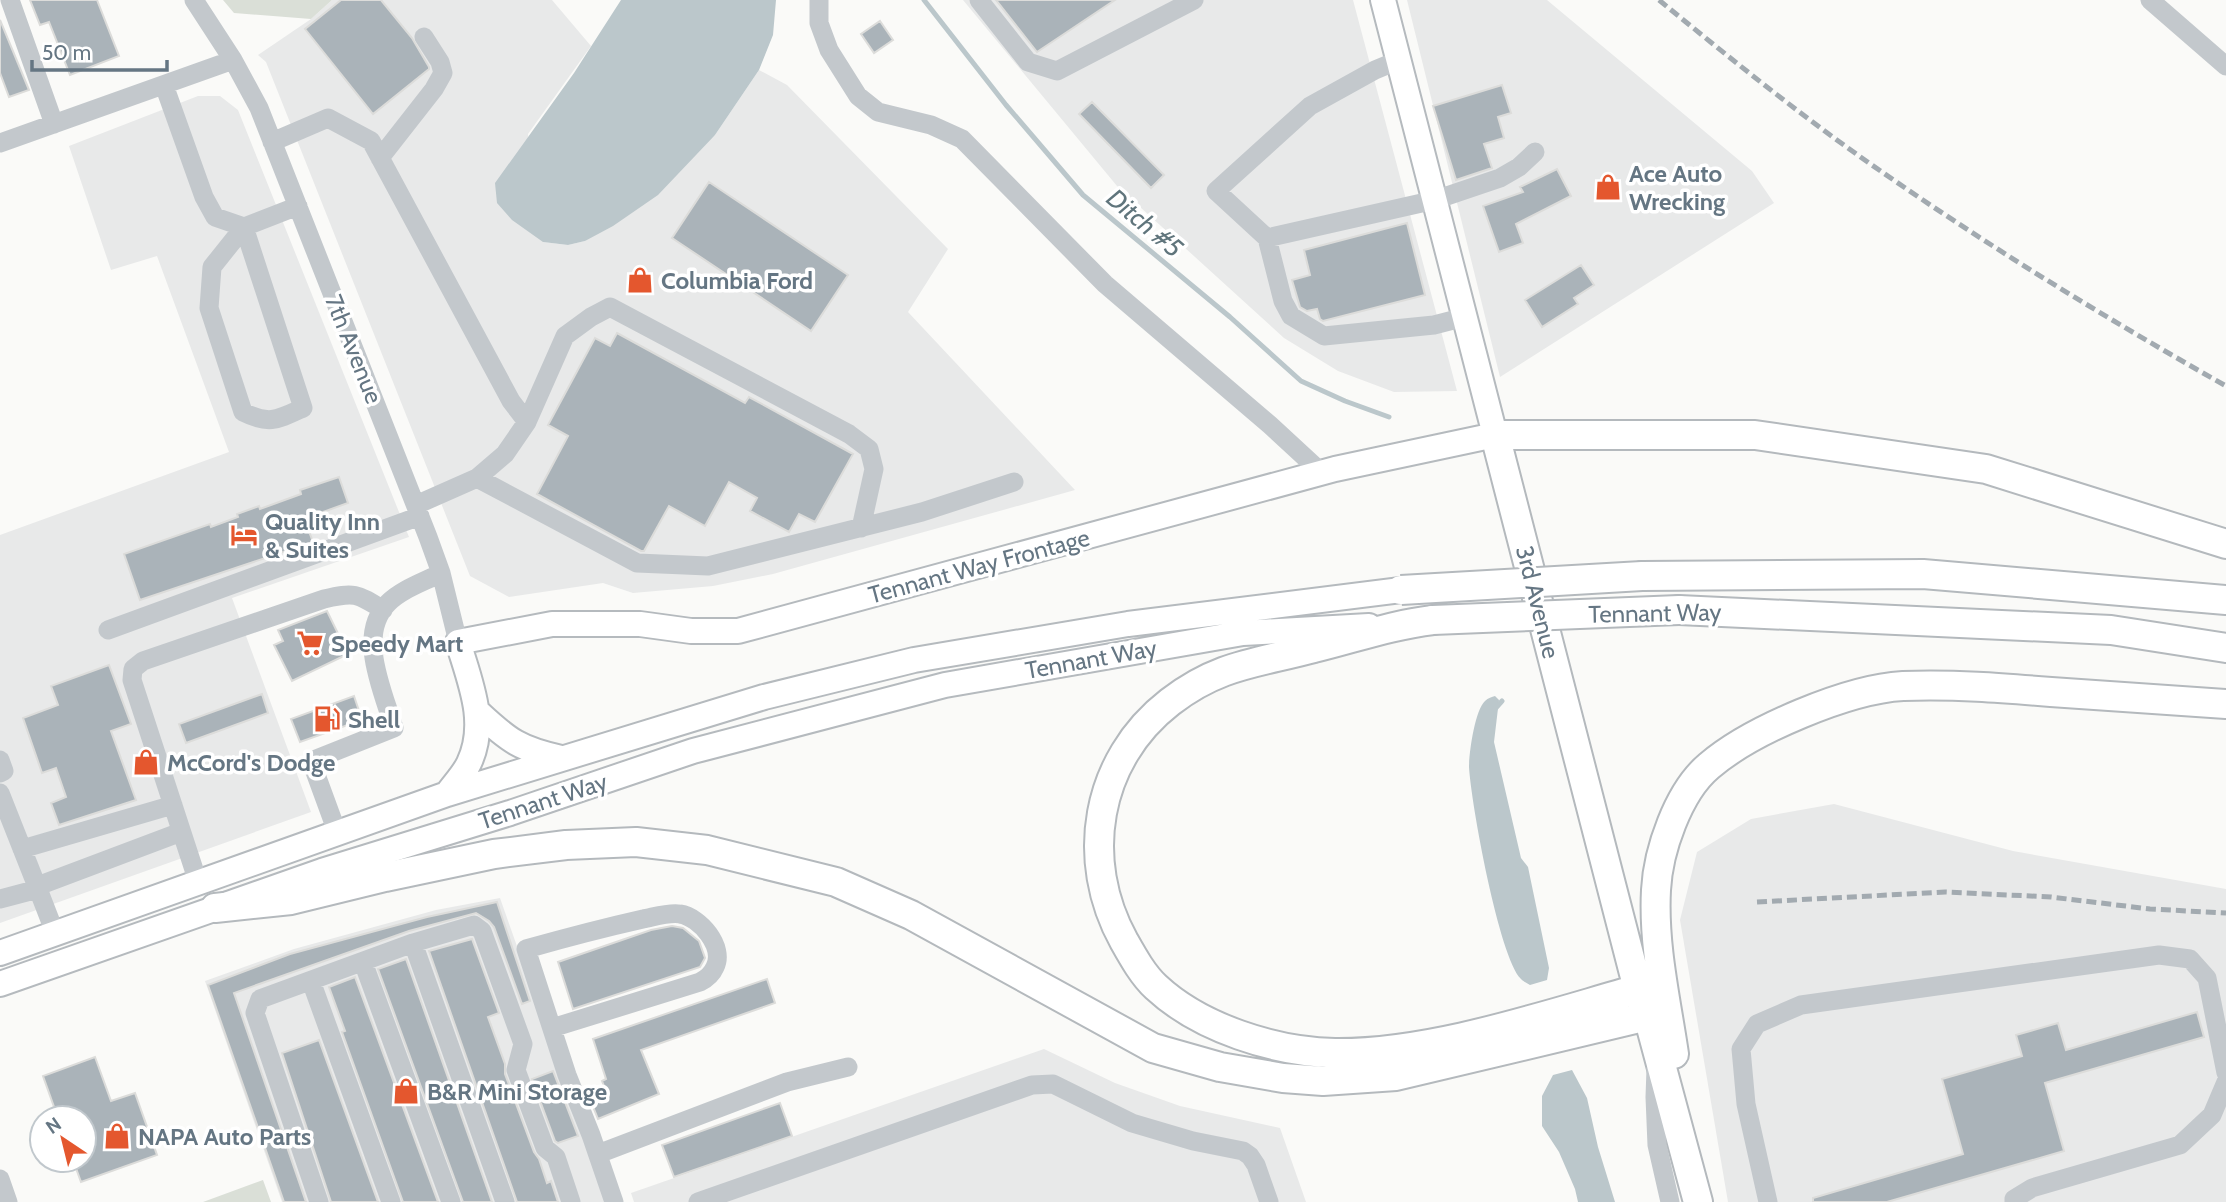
<svg xmlns="http://www.w3.org/2000/svg" width="2226" height="1202" font-family="Cabin,sans-serif">
	<style>
		.built { fill: #e8e9e9 }
		.green { fill: #dadfd7 }
		.water { fill: #bbc7cb }
		.lines { fill: none; stroke-linecap: round; stroke-linejoin: round }
		.stream { stroke: #bbc7cb; stroke-width: 5 }
		.building { fill: #aab3b9; stroke: #dcdcda; stroke-width: 2 }
		.major-casing { stroke: #b5babe; stroke-width: 28 }
		.highway-casing { stroke: #b4b9bd; stroke-width: 32 }
		.minor { stroke: #c3c8cc; stroke-width: 19 }
		.major { stroke: #fff; stroke-width: 24 }
		.highway { stroke: #fff; stroke-width: 28 }
		.rail { stroke: #a2aab0; stroke-width: 5; stroke-dasharray: 10 5; stroke-linecap: butt }
		.highway-bridge-casing { stroke: #b4b9bd; stroke-width: 32; stroke-linecap: butt }
		.highway-bridge { stroke: #fff; stroke-width: 28 }
		.labels { text-anchor: middle; dominant-baseline: central; stroke-width: 7; stroke-linejoin: round; paint-order: stroke }
		.poi-label { font-size: 24px; font-weight: bold; fill: #657683; stroke: #fff; text-anchor: start }
		.street-label { font-size: 24px; fill: #657683; stroke: #fff }
		.water-label { font-size: 26px; font-style: italic; fill: #60757c; stroke: #fff }
	</style>
	<rect width="100%" height="100%" fill="#fafaf8"/>
	<!-- built -->
	<path class="built" d="M332,0H552L591,46L528,134L543,242L568,245L585,241L715,135L759,70L787,85L948,249L908,312L1075,490L773,574L713,586L633,593L603,583L509,597L470,576L266,62L258,55L311,19Z
		M963,0H1353L1457,391L1394,392L1338,371L1284,338L1117,186Z
		M1407,0H1547L1752,171L1774,203L1500,377Z
		M198,96H220L238,110L409,537L232,598L311,812L0,923V535L229,452L157,256L111,270L69,146Z
		M1834,804L2013,851L2226,889V1202H1728L1680,920L1697,852L1751,819Z
		M500,898L607,1202H282L205,981L294,949L436,910Z
		M1044,1049L1115,1083L1180,1106L1280,1128L1306,1202H634L631,1193Z"/>
	<!-- green -->
	<path class="green" d="M223,0H332L311,19L234,13Z
		M263,1180L271,1202H203Z"/>
	<!-- water -->
	<path class="water" d="M621,0H776L773,35L759,70L715,135L658,195L613,226L585,241L568,245L543,242L512,220L497,203L495,183L574,73Z
		M1495,696L1499,700L1494,742L1521,858L1528,867L1549,968L1547,980L1530,985C1527,983 1524,982 1521,979C1499,957 1471,803 1469,767C1469,753 1475,710 1485,701C1488,698 1492,697 1495,696Z
		M1572,1070L1587,1098L1598,1147L1615,1202H1578L1575,1189L1559,1152L1542,1126V1096L1553,1075Z"/>
	<g class="lines">
		<!-- stream -->
		<path class="stream" d="M924,0L1006,105L1083,195L1230,317L1301,381L1345,401L1389,417
			M1494,710L1502,701"/>
	</g>
	<!-- building -->
	<path class="building" d="M30,0H97L119,56L70,75L49,22L40,25Z
		M341,0H381L412,38L429,67V69L373,114L305,29Z
		M996,0H1115L1037,52Z
		M0,20L29,90L9,97L0,73Z
		M880,21L893,40L874,53L861,34Z
		M1502,85L1511,113L1498,117L1504,138L1484,144L1492,168L1456,180L1433,106Z
		M1092,102L1164,175L1151,188L1079,114Z
		M1557,169L1571,196L1516,224L1523,243L1499,252L1483,206L1523,192L1520,187Z
		M709,182L848,275L811,331L672,238Z
		M1407,223L1425,295L1323,321L1320,319L1317,309L1307,311L1300,307L1292,280L1310,275L1304,250Z
		M1581,265L1594,285L1574,298L1578,304L1542,327L1525,300Z
		M617,333L745,403L749,397L853,454L815,522L799,514L789,532L750,511L757,498L729,482L705,526L669,506L644,551H641L537,494L568,436L548,425L595,338L610,346Z
		M339,477L348,503L309,517L310,519L305,521L313,542L140,600L124,554L210,524L211,527L238,517L237,514L259,506L260,509L301,494L300,490Z
		M327,611L348,654L292,681L274,645L283,641L278,630Z
		M109,665L131,724L111,731L136,800L59,825L51,803L66,797L56,768L42,773L23,718L58,705L51,686Z
		M262,694L268,713L186,743L179,724Z
		M354,696L362,720L300,742L291,719Z
		M497,902L530,1001L522,1004L494,927L489,921L476,913L409,931L234,993L306,1202H284L208,985L290,954L427,917Z
		M672,926L683,928L699,941L705,958L700,967L573,1009L558,962L651,930Z
		M472,939L499,1013L488,1017L505,1064V1074L534,1152L539,1159L547,1183L551,1181L558,1202H517L429,951Z
		M406,959L492,1202H463L378,969Z
		M355,977L438,1202H403L342,1032L345,1031L329,987Z
		M767,979L775,1003L641,1050L659,1094L598,1119L592,1104L608,1096L602,1081L606,1079L593,1039Z
		M2197,1012L2204,1037L2045,1083L2064,1151L1887,1202H1813V1198L1963,1154L1942,1079L2022,1056L2016,1035L2058,1023L2066,1050Z
		M319,1040L378,1202H331L282,1053Z
		M95,1057L111,1101L135,1093L157,1155L81,1182L73,1160H84V1118H58L43,1076Z
		M553,1071L578,1136L558,1143L555,1141L532,1079Z
		M780,1103L792,1136L674,1177L662,1145Z"/>
	<g class="lines">
		<!-- major casing -->
		<g class="major-casing">
			<path id="major" d="M478,712C509,741 520,749 561,758
				M447,794C454,784 464,774 469,763C488,723 470,682 458,642L552,624H640L691,631H738L1335,469L1495,435L1383,0
				M0,953L447,794L764,697L914,660L1128,624L1401,590
				M0,984L322,871L510,813L693,751L945,685L1243,633L1369,626"/>
		</g>
		<!-- highway casing -->
		<g class="highway-casing">
			<path id="highway" d="M1642,576L1923,574L2226,600
				M1679,610L2111,630L2226,648
				M1433,620C1391,625 1355,638 1314,648C1258,663 1219,664 1170,702C1095,760 1079,860 1124,941C1133,957 1143,975 1156,987C1200,1028 1275,1052 1335,1053C1432,1054 1545,1015 1638,989
				M215,908L291,900L385,877L494,854L566,845L636,842L707,850L836,882L911,915L1153,1048L1220,1067L1283,1078L1323,1081L1396,1076L1648,1016
				M1674,1054C1666,1000 1653,945 1656,890C1658,851 1678,792 1709,766C1751,730 1848,689 1903,686C1953,684 2002,688 2051,692C2110,696 2168,700 2226,704
				M1698,1202L1648,1016L1638,989L1495,435H1755L1986,469L2226,544"/>
		</g>
		<!-- minor -->
		<path class="minor" d="M10,0L54,124
			M194,0L233,60L259,108L428,537L441,573L458,642
			M819,0V23L829,50L858,96L878,112L931,125L962,139L1105,284L1270,425L1322,473
			M979,0L1028,62L1057,71L1194,0
			M2150,0L2226,66
			M1399,60L1375,70L1310,106L1216,191L1267,238L1283,301L1291,316L1324,336L1434,325L1465,317
			M164,85L204,197L215,217L244,227L303,408C277,420 269,425 243,412L209,308L212,267L244,227L298,206
			M272,142L328,118L371,141L511,401L527,422L505,454L477,478L416,505
			M0,143L233,60
			M380,158L434,89L443,73L440,62L424,37
			M1267,238L1435,200L1500,178L1519,167L1535,152
			M527,422L565,336L591,317L610,307L849,434L869,449L874,469L861,528
			M477,478L637,563L708,566L922,512L1014,482
			M108,630L420,516
			M0,760L4,771L0,773
			M0,793L38,889L0,899
			M337,832L311,761L394,728C383,691 356,635 388,603C402,589 424,582 441,573
			M22,849L173,805
			M198,882L132,680L133,669L143,661L324,599C354,592 357,593 383,610
			M55,933L38,889L43,884L181,832
			M413,943L505,1202
			M363,962L451,1202
			M311,981L391,1202
			M552,1028L700,982C706,979 712,974 715,967C725,947 700,917 680,914C669,912 654,917 643,919C603,928 565,938 526,949L567,1075L591,1135L614,1202
			M1656,1069L1655,1097L1657,1145L1670,1202
			M598,1154L787,1082L848,1067
			M0,1179L8,1202
			M319,1202L255,1013L260,999L413,943L474,925L482,931L523,1044L516,1070L545,1148L556,1157L571,1202
			M698,1202L1032,1085L1053,1084L1132,1123L1193,1141L1243,1151L1250,1156L1256,1165L1269,1202
			M1768,1202L1746,1104L1741,1049L1757,1024L1801,1005L2159,955L2190,959L2207,978L2226,1073
			M2014,1202V1199L2032,1188L2180,1145L2212,1115L2226,1082"/>
		<!-- major -->
		<use href="#major" class="major"/>
		<!-- highway -->
		<use href="#highway" class="highway"/>
		<!-- rail -->
		<path class="rail" d="M1659,0C1731,59 1805,119 1882,172C1993,249 2109,320 2226,386
			M1757,902L1945,892L2051,897L2150,909L2226,913"/>
		<!-- highway-bridge casing -->
		<g class="highway-bridge-casing">
			<path id="highway-bridge" d="M1401,590L1642,576
				M1433,620L1679,610"/>
		</g>
		<!-- highway-bridge -->
		<use href="#highway-bridge" class="highway-bridge"/>
	</g>
	<!-- icons -->
	<defs>
		<g id="shop-bare" transform="scale(2.1)"><path d="M-5-2.5h2.3a2.7 3.5 0 0 1 5.4 0H5L5.5 6h-11ZM-1.5-2.5h3a1.5 2.3 0 0 0-3 0Z" fill="#e4572e" stroke="#fff" stroke-width="2.5" paint-order="stroke"/></g>
		<g id="hotel-bare" transform="scale(2.1)"><path d="M-6-4.5h1.5V1H6V5H4.5V3h-9V5H-6ZM-4 0a1.8 1.8 0 1 1 3.6 0ZM.5 0V-2.5h3Q6-2.5 6 0Z" fill="#e4572e" stroke="#fff" stroke-width="2.5" paint-order="stroke"/></g>
		<g id="supermarket-bare" transform="scale(2.1)"><path d="M-6-5.5h2.5l.6 2H6L4.5 2H-2.5L-4.4-4H-6ZM-1.5 3.2a1.3 1.3 0 1 0 .1 0ZM3 3.2a1.3 1.3 0 1 0 .1 0Z" fill="#e4572e" stroke="#fff" stroke-width="2.5" paint-order="stroke"/></g>
		<g id="fuel-bare" transform="scale(2.1)"><path d="M-5.5-6h7V0h2V4h1.3V-2.5L3-4.5l.8-.8L6-3V5H2.5V1h-1V6h-7ZM-4.2-4.7v3.2H.2V-4.7Z" fill="#e4572e" stroke="#fff" stroke-width="2.5" paint-order="stroke"/></g>
	</defs>
	<g fill-rule="evenodd">
		<use href="#shop-bare" x="1608" y="187"/>
		<use href="#shop-bare" x="640" y="280"/>
		<use href="#hotel-bare" x="244" y="535"/>
		<use href="#supermarket-bare" x="310" y="643"/>
		<use href="#fuel-bare" x="327" y="719"/>
		<use href="#shop-bare" x="146" y="762"/>
		<use href="#shop-bare" x="406" y="1091"/>
		<use href="#shop-bare" x="117" y="1136"/>
	</g>
	<g class="labels">
		<!-- poi labels -->
		<g class="poi-label">
			<text x="1629" y="173">Ace Auto<tspan x="1629" dy="28">Wrecking</tspan></text>
			<text x="661" y="280">Columbia Ford</text>
			<text x="265" y="521">Quality Inn<tspan x="265" dy="28">&amp; Suites</tspan></text>
			<text x="331" y="643">Speedy Mart</text>
			<text x="348" y="719">Shell</text>
			<text x="167" y="762">McCord's Dodge</text>
			<text x="427" y="1091">B&amp;R Mini Storage</text>
			<text x="138" y="1136">NAPA Auto Parts</text>
		</g>
		<!-- street labels -->
		<g class="street-label">
			<text transform="translate(354 349) rotate(68)">7th Avenue</text>
			<text transform="translate(979 566) rotate(-15)">Tennant Way Frontage</text>
			<text transform="translate(1538 602) rotate(76)">3rd Avenue</text>
			<text transform="translate(1655 613) rotate(-1)">Tennant Way</text>
			<text transform="translate(1091 659) rotate(-10)">Tennant Way</text>
			<text transform="translate(543 801) rotate(-18)">Tennant Way</text>
		</g>
		<!-- water labels -->
		<g class="water-label">
			<text transform="translate(1145 223) rotate(40)">Ditch #5</text>
		</g>
	</g>
	<!-- north arrow -->
	<g transform="translate(63 1139) rotate(325)"><circle r="33" fill="#ffffff" stroke="#c1c8cd" stroke-width="2"/>
	<path d="M0-5L12 26L0 18L-12 26Z" fill="#e4572e"/>
	<text y="-10" font-size="19" font-weight="bold" text-anchor="middle" fill="#657683">N</text>
	</g>
	<!-- scale -->
	<path d="M32 60v10h135v-10" fill="none" stroke="#657683" stroke-width="3.5"/>
	<text x="42" y="60" font-size="21" fill="#657683" stroke="#ffffff" stroke-width="5" paint-order="stroke">50 m</text>
</svg>
